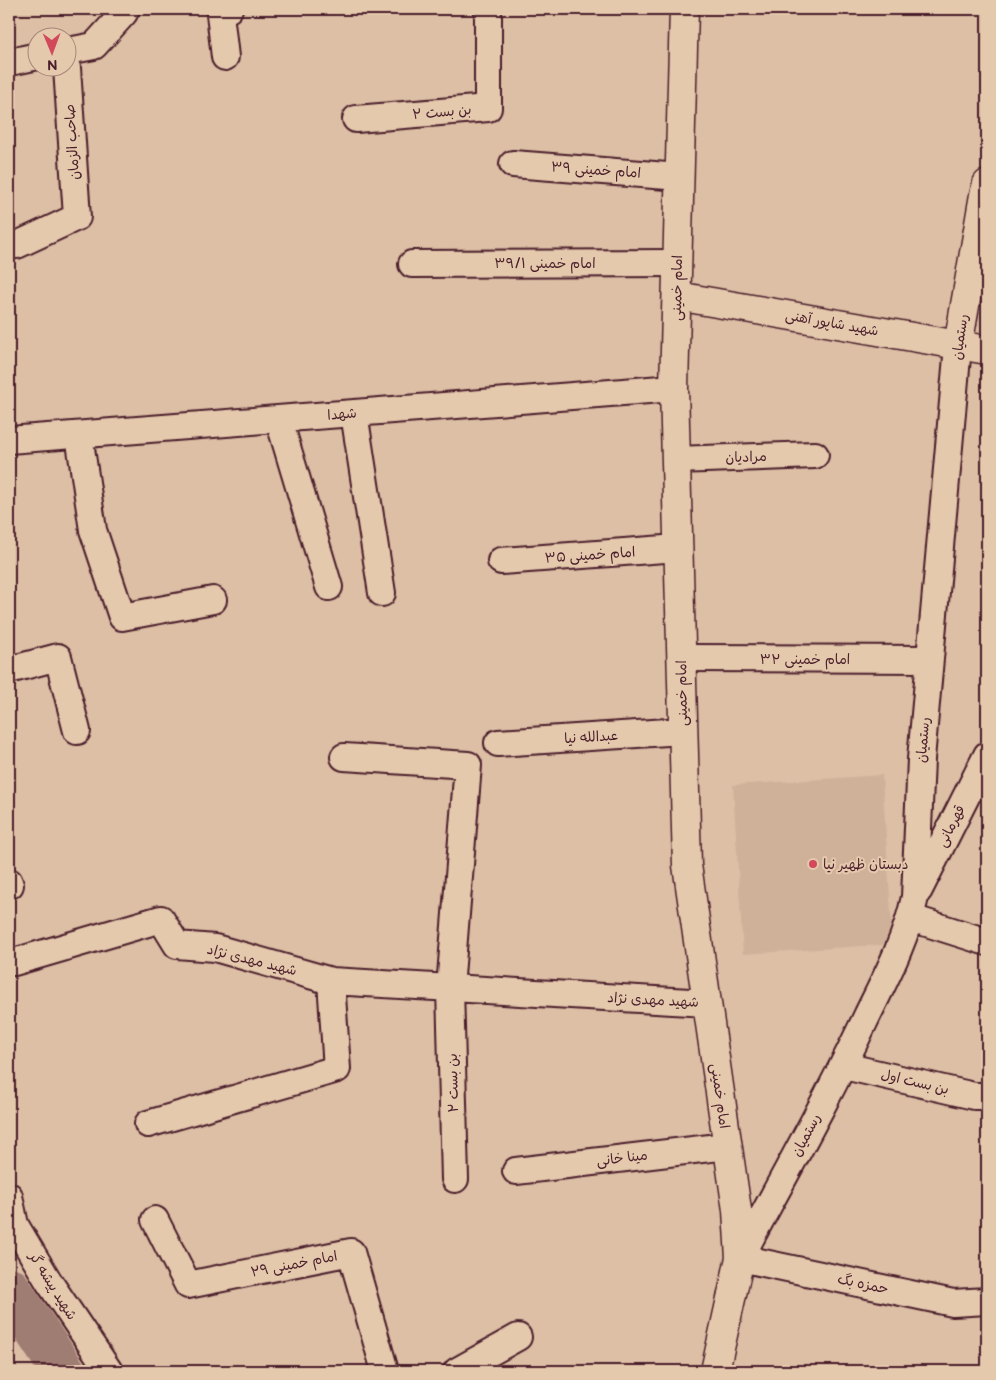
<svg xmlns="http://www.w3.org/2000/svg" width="996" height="1380" font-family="'Balsamiq Sans','Playpen Sans Arabic',sans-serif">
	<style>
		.built { fill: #cfb19a }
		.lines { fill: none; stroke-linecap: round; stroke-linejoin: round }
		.river { stroke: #a07d73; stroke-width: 44 }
		.street-casing { stroke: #4a1f2b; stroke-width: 30 }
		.secondary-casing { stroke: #4a1f2b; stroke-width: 31 }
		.street { stroke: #e5c9ad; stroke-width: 26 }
		.secondary { stroke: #e5c9ad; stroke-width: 28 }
		.poi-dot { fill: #d1495b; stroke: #e5c9ad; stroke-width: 2 }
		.labels { text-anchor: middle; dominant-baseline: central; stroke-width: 4; stroke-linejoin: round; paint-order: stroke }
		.street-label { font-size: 14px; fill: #4a1f2b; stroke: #e5c9ad }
		.poi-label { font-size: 14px; fill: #4a1f2b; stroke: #e5c9ad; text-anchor: start }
	</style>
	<rect width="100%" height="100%" fill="#dcbfa5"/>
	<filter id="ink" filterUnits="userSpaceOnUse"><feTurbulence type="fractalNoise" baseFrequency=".02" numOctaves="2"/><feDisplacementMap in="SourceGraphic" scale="10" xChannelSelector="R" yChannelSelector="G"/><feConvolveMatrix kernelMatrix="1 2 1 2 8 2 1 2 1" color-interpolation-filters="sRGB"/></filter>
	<g filter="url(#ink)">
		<!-- built -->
		<path class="built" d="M882,775L893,944L743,954L733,785Z"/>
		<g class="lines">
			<!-- river -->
			<path class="river" d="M9,1289L63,1371"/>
			<!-- street casing -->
			<g class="street-casing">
				<path id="street" d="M68,51L94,46L124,13L126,9
					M225,57L220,14L229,9
					M10,62L38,56
					M356,119L488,108V9
					M513,164L680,177
					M9,245H17L77,217L67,68
					M412,264L677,263
					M958,346L921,759L915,897C906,940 886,977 867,1016C828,1099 783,1178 740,1258L953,1303L987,1301
					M354,413L382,593
					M279,420L329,587
					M79,435L93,530L122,617L213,600
					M9,440L674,388
					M676,460L815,455
					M501,561L678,548
					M681,658L930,659
					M9,670L58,657L77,731
					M498,743L683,731
					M344,757L468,765L450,988L455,1179
					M9,882L10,885
					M919,890L987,755
					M911,918L987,942
					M14,962L161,919L177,945L215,948L331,981L707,1003
					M844,1066L974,1096H987
					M148,1124L337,1069L331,981
					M516,1171L727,1146
					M9,1196L15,1225L49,1282L109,1371
					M155,1220L188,1285L351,1252L385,1371
					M457,1371L518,1337"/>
			</g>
			<!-- secondary casing -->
			<g class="secondary-casing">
				<path id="secondary" d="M684,9L674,388L687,865L737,1210L740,1258L715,1371
					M677,296L987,350
					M958,346L984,195L987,184"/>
			</g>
			<!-- street -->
			<use href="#street" class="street"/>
			<!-- secondary -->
			<use href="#secondary" class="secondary"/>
		</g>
	</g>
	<!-- markers -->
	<circle class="poi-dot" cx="813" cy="864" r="5"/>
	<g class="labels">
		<!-- street labels -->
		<g class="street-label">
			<text transform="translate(442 112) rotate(-5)">بن بست ۲</text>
			<text transform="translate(72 142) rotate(-94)">صاحب الزمان</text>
			<text transform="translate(596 170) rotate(4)">امام خمینی ۳۹</text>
			<text x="545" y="263">امام خمینی ۳۹/۱</text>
			<text transform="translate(677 288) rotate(-89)">امام خمینی</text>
			<text transform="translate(832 323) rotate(10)">شهید شاپور آهنی</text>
			<text transform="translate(960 337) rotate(-82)">رستمیان</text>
			<text transform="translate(342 414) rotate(-5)">شهدا</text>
			<text transform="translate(746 457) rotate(-2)">مرادیان</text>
			<text transform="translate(590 555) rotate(-4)">امام خمینی ۳۵</text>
			<text x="805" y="659">امام خمینی ۳۲</text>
			<text transform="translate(682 693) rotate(-91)">امام خمینی</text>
			<text transform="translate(591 737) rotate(-4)">عبدالله نیا</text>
			<text transform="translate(923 740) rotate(-85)">رستمیان</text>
			<text transform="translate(951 826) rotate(-63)">قهرمانی</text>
			<text transform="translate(252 960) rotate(14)">شهید مهدی نژاد</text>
			<text transform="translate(653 1000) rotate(3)">شهید مهدی نژاد</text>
			<text transform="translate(915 1082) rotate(13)">بن بست اول</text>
			<text transform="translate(453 1083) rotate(-91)">بن بست ۲</text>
			<text transform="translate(720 1096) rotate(82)">امام خمینی</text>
			<text transform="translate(806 1135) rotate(-62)">رستمیان</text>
			<text transform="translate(622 1158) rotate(-7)">مینا خانی</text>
			<text transform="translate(294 1264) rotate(-11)">امام خمینی ۲۹</text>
			<text transform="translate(863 1284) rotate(12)">حمزه بگ</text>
			<text transform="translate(53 1286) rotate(58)">شهید پیشه گر</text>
		</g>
		<!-- poi labels -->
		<g class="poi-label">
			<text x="823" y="864">دبستان ظهیر نیا</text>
		</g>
	</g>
	<!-- margin -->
	<rect width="996" height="1380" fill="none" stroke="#e5c9ad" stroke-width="30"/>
	<rect x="15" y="15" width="966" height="1350" fill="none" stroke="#4a1f2b" stroke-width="2" filter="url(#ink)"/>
	<!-- north arrow -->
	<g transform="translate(52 52) rotate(179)"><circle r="24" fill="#e5c9ad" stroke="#a78579"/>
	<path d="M0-4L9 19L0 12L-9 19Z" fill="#d1495b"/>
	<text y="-8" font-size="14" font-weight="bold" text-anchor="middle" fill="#4a1f2b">N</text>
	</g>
</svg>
